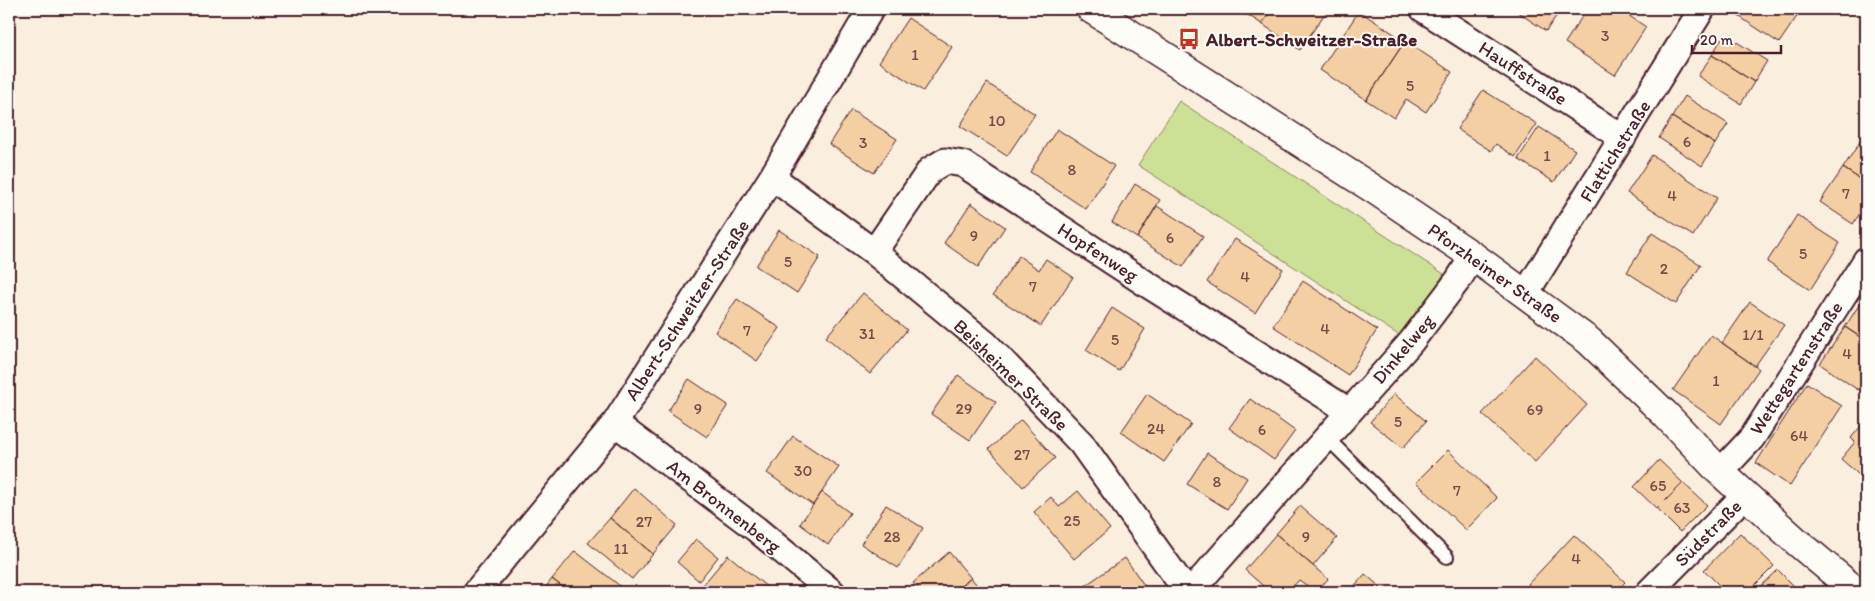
<svg xmlns="http://www.w3.org/2000/svg" width="1875" height="601" font-family="Itim,sans-serif">
	<style>
		.green { fill: #cde196; stroke: #8c8060 }
		.building { fill: #f4cfa4; stroke: #4a1f2b }
		.lines { fill: none; stroke-linecap: round; stroke-linejoin: round }
		.lane-casing { stroke: #4a1f2b; stroke-width: 16 }
		.street-casing { stroke: #4a1f2b; stroke-width: 29 }
		.secondary-casing { stroke: #4a1f2b; stroke-width: 31 }
		.lane { stroke: #fdfcf7; stroke-width: 12 }
		.street { stroke: #fdfcf7; stroke-width: 25 }
		.secondary { stroke: #fdfcf7; stroke-width: 28 }
		.labels { text-anchor: middle; dominant-baseline: central; stroke-width: 4; stroke-linejoin: round; paint-order: stroke }
		.number-label { font-size: 16px; fill: #744b49 }
		.poi-label { font-size: 19px; font-weight: bold; fill: #4a1f2b; stroke: #fdfcf7; text-anchor: start }
		.street-label { font-size: 19px; fill: #4a1f2b; stroke: #fdfcf7 }
	</style>
	<rect width="100%" height="100%" fill="#faeede"/>
	<filter id="ink" filterUnits="userSpaceOnUse"><feTurbulence type="fractalNoise" baseFrequency=".02" numOctaves="2"/><feDisplacementMap in="SourceGraphic" scale="10" xChannelSelector="R" yChannelSelector="G"/><feConvolveMatrix kernelMatrix="1 2 1 2 8 2 1 2 1" color-interpolation-filters="sRGB"/></filter>
	<g filter="url(#ink)">
		<!-- green -->
		<path class="green" d="M1179,101L1444,274L1403,338L1138,165Z"/>
		<!-- building -->
		<path class="building" d="M1238,9H1272L1262,24Z
			M1272,9H1328L1300,50L1262,24Z
			M1513,9H1561L1546,31Z
			M1587,9H1619L1646,27L1615,75L1565,43Z
			M1737,9H1796L1800,12L1779,43L1734,13Z
			M1359,11L1405,41L1366,100L1320,70Z
			M908,18L952,47L923,91L879,62Z
			M1724,34L1767,61L1754,82L1712,55Z
			M1405,41L1452,72L1426,112L1406,99L1394,118L1366,100Z
			M1712,55L1754,82L1741,104L1698,76Z
			M987,83L1035,114L1007,156L960,126Z
			M1483,90L1537,124L1515,157L1496,144L1491,151L1457,129Z
			M1685,96L1728,124L1715,144L1672,117Z
			M851,110L897,139L874,173L829,144Z
			M1672,117L1715,144L1702,166L1659,138Z
			M1539,127L1575,150L1554,182L1518,159Z
			M1057,129L1114,166L1086,209L1030,172Z
			M1865,134H1866V183L1843,168Z
			M1652,155L1717,198L1693,236L1627,193Z
			M1843,168L1866,183V204L1853,224L1820,202Z
			M1135,184L1160,200L1137,238L1112,222Z
			M971,203L1005,227L978,267L944,243Z
			M1157,206L1203,236L1183,267L1137,238Z
			M1797,215L1840,243L1810,290L1767,262Z
			M779,230L820,257L797,293L756,266Z
			M1652,233L1701,265L1676,304L1627,272Z
			M1235,239L1283,269L1255,313L1207,282Z
			M1019,256L1039,270L1046,259L1073,277L1041,326L993,295Z
			M1303,281L1377,330L1348,375L1273,326Z
			M863,293L907,330L870,374L826,337Z
			M1866,294V341L1845,327Z
			M737,299L780,328L757,361L715,332Z
			M1750,302L1784,325L1755,366L1722,343Z
			M1112,308L1145,329L1119,371L1086,350Z
			M1845,327L1866,341V377L1858,390L1820,364Z
			M1711,335L1759,369L1721,424L1673,390Z
			M1535,356L1587,405L1535,462L1482,414Z
			M958,375L996,402L970,440L931,414Z
			M689,379L728,405L707,437L668,411Z
			M1807,383L1842,406L1790,486L1756,463Z
			M1147,394L1191,424L1164,462L1121,432Z
			M1394,394L1426,421L1403,448L1370,422Z
			M1250,399L1295,431L1274,460L1229,428Z
			M1021,420L1055,458L1023,487L989,449Z
			M1866,420V481L1841,459L1855,442L1851,438Z
			M793,436L839,467L813,505L767,473Z
			M1448,450L1497,498L1466,530L1416,482Z
			M1207,453L1247,478L1227,509L1187,484Z
			M1659,460L1683,483L1657,509L1634,487Z
			M1683,483L1707,505L1680,532L1657,509Z
			M634,488L677,525L653,554L610,518Z
			M1078,491L1110,529L1074,559L1034,512L1051,497L1059,507Z
			M822,492L850,513L828,545L800,524Z
			M886,505L923,528L898,568L861,544Z
			M1300,506L1337,538L1313,566L1276,534Z
			M610,518L653,554L632,579L588,543Z
			M1740,533L1774,566L1748,592H1726L1704,570Z
			M1276,534L1328,579L1316,592L1299,580L1288,592H1270L1245,570Z
			M1574,535L1625,582L1616,592H1536L1528,584Z
			M696,539L718,557L699,581L677,562Z
			M575,551L624,589L622,592H569L552,579Z
			M949,552L971,578L954,592H921L913,583Z
			M728,555L773,592H697Z
			M1125,558L1149,592H1091L1086,585Z
			M1778,570L1800,592H1755Z
			M1365,574L1386,592H1349Z
			M971,578L983,592H954Z
			M552,579L569,592H542Z"/>
		<g class="lines">
			<!-- lane casing -->
			<g class="lane-casing">
				<path id="lane" d="M1327,438L1447,557"/>
			</g>
			<!-- street casing -->
			<g class="street-casing">
				<path id="street" d="M1423,9L1623,138
					M772,177L874,252L986,344L1081,443L1187,592
					M874,252L930,170L945,161L963,164L1145,283L1349,411
					M1526,293L1702,9
					M615,423L756,529L832,592
					M1720,472L1752,438L1866,260
					M476,592L615,423L772,177L871,9
					M1190,592L1411,342L1458,280L1473,256
					M1649,592L1745,495"/>
			</g>
			<!-- secondary casing -->
			<g class="secondary-casing">
				<path id="secondary" d="M1091,9L1375,190L1473,256L1589,341L1665,414L1720,472L1796,541L1857,592"/>
			</g>
			<!-- lane -->
			<use href="#lane" class="lane"/>
			<!-- street -->
			<use href="#street" class="street"/>
			<!-- secondary -->
			<use href="#secondary" class="secondary"/>
		</g>
	</g>
	<!-- icons -->
	<defs>
		<g id="bus-bare" transform="scale(1.725)"><path d="M-5-6H5V4H4V6H2V4H-2V6H-4V4H-5ZM-3.5-4V0h7V-4ZM-3.5 1.2v1.5H-2V1.2ZM2 1.2v1.5H3.5V1.2Z" fill="#c8321e" stroke="#fdfcf7" stroke-width="2.5" paint-order="stroke"/></g>
	</defs>
	<g fill-rule="evenodd">
		<use href="#bus-bare" x="1189" y="39"/>
	</g>
	<g class="labels">
		<!-- number labels -->
		<g class="number-label">
			<text x="1605" y="35">3</text>
			<text x="915" y="54">1</text>
			<text x="1410" y="85">5</text>
			<text x="997" y="120">10</text>
			<text x="1687" y="141">6</text>
			<text x="863" y="142">3</text>
			<text x="1547" y="155">1</text>
			<text x="1072" y="169">8</text>
			<text x="1846" y="193">7</text>
			<text x="1672" y="195">4</text>
			<text x="974" y="235">9</text>
			<text x="1170" y="237">6</text>
			<text x="1803" y="253">5</text>
			<text x="788" y="261">5</text>
			<text x="1664" y="268">2</text>
			<text x="1245" y="276">4</text>
			<text x="1033" y="286">7</text>
			<text x="1325" y="328">4</text>
			<text x="747" y="330">7</text>
			<text x="867" y="333">31</text>
			<text x="1753" y="334">1/1</text>
			<text x="1115" y="339">5</text>
			<text x="1847" y="353">4</text>
			<text x="1716" y="380">1</text>
			<text x="698" y="408">9</text>
			<text x="964" y="408">29</text>
			<text x="1535" y="409">69</text>
			<text x="1398" y="421">5</text>
			<text x="1156" y="428">24</text>
			<text x="1262" y="429">6</text>
			<text x="1799" y="435">64</text>
			<text x="1022" y="454">27</text>
			<text x="803" y="470">30</text>
			<text x="1217" y="481">8</text>
			<text x="1658" y="485">65</text>
			<text x="1457" y="490">7</text>
			<text x="1682" y="507">63</text>
			<text x="1072" y="520">25</text>
			<text x="644" y="521">27</text>
			<text x="892" y="536">28</text>
			<text x="1306" y="536">9</text>
			<text x="621" y="548">11</text>
			<text x="1576" y="558">4</text>
		</g>
		<!-- poi labels -->
		<g class="poi-label">
			<text x="1206" y="39">Albert-Schweitzer-Straße</text>
		</g>
		<!-- street labels -->
		<g class="street-label">
			<text transform="translate(1523 73) rotate(33)">Hauffstraße</text>
			<text transform="translate(1615 151) rotate(-58)">Flattichstraße</text>
			<text transform="translate(1098 252) rotate(33)">Hopfenweg</text>
			<text transform="translate(1495 273) rotate(35)">Pforzheimer Straße</text>
			<text transform="translate(687 310) rotate(-57)">Albert-Schweitzer-Straße</text>
			<text transform="translate(1403 349) rotate(-50)">Dinkelweg</text>
			<text transform="translate(1796 368) rotate(-57)">Wettegartenstraße</text>
			<text transform="translate(1011 375) rotate(44)">Beisheimer Straße</text>
			<text transform="translate(724 506) rotate(38)">Am Bronnenberg</text>
			<text transform="translate(1708 533) rotate(-45)">Südstraße</text>
		</g>
	</g>
	<!-- margin -->
	<rect width="1875" height="601" fill="none" stroke="#fdfcf7" stroke-width="30"/>
	<rect x="15" y="15" width="1845" height="571" fill="none" stroke="#4a1f2b" stroke-width="2" filter="url(#ink)"/>
	<!-- scale -->
	<path d="M1692 45v8h89v-8" fill="none" stroke="#4a1f2b" stroke-width="2.5"/>
	<text x="1700" y="45" font-size="15" fill="#4a1f2b" stroke="#fdfcf7" stroke-width="4" paint-order="stroke">20 m</text>
</svg>
